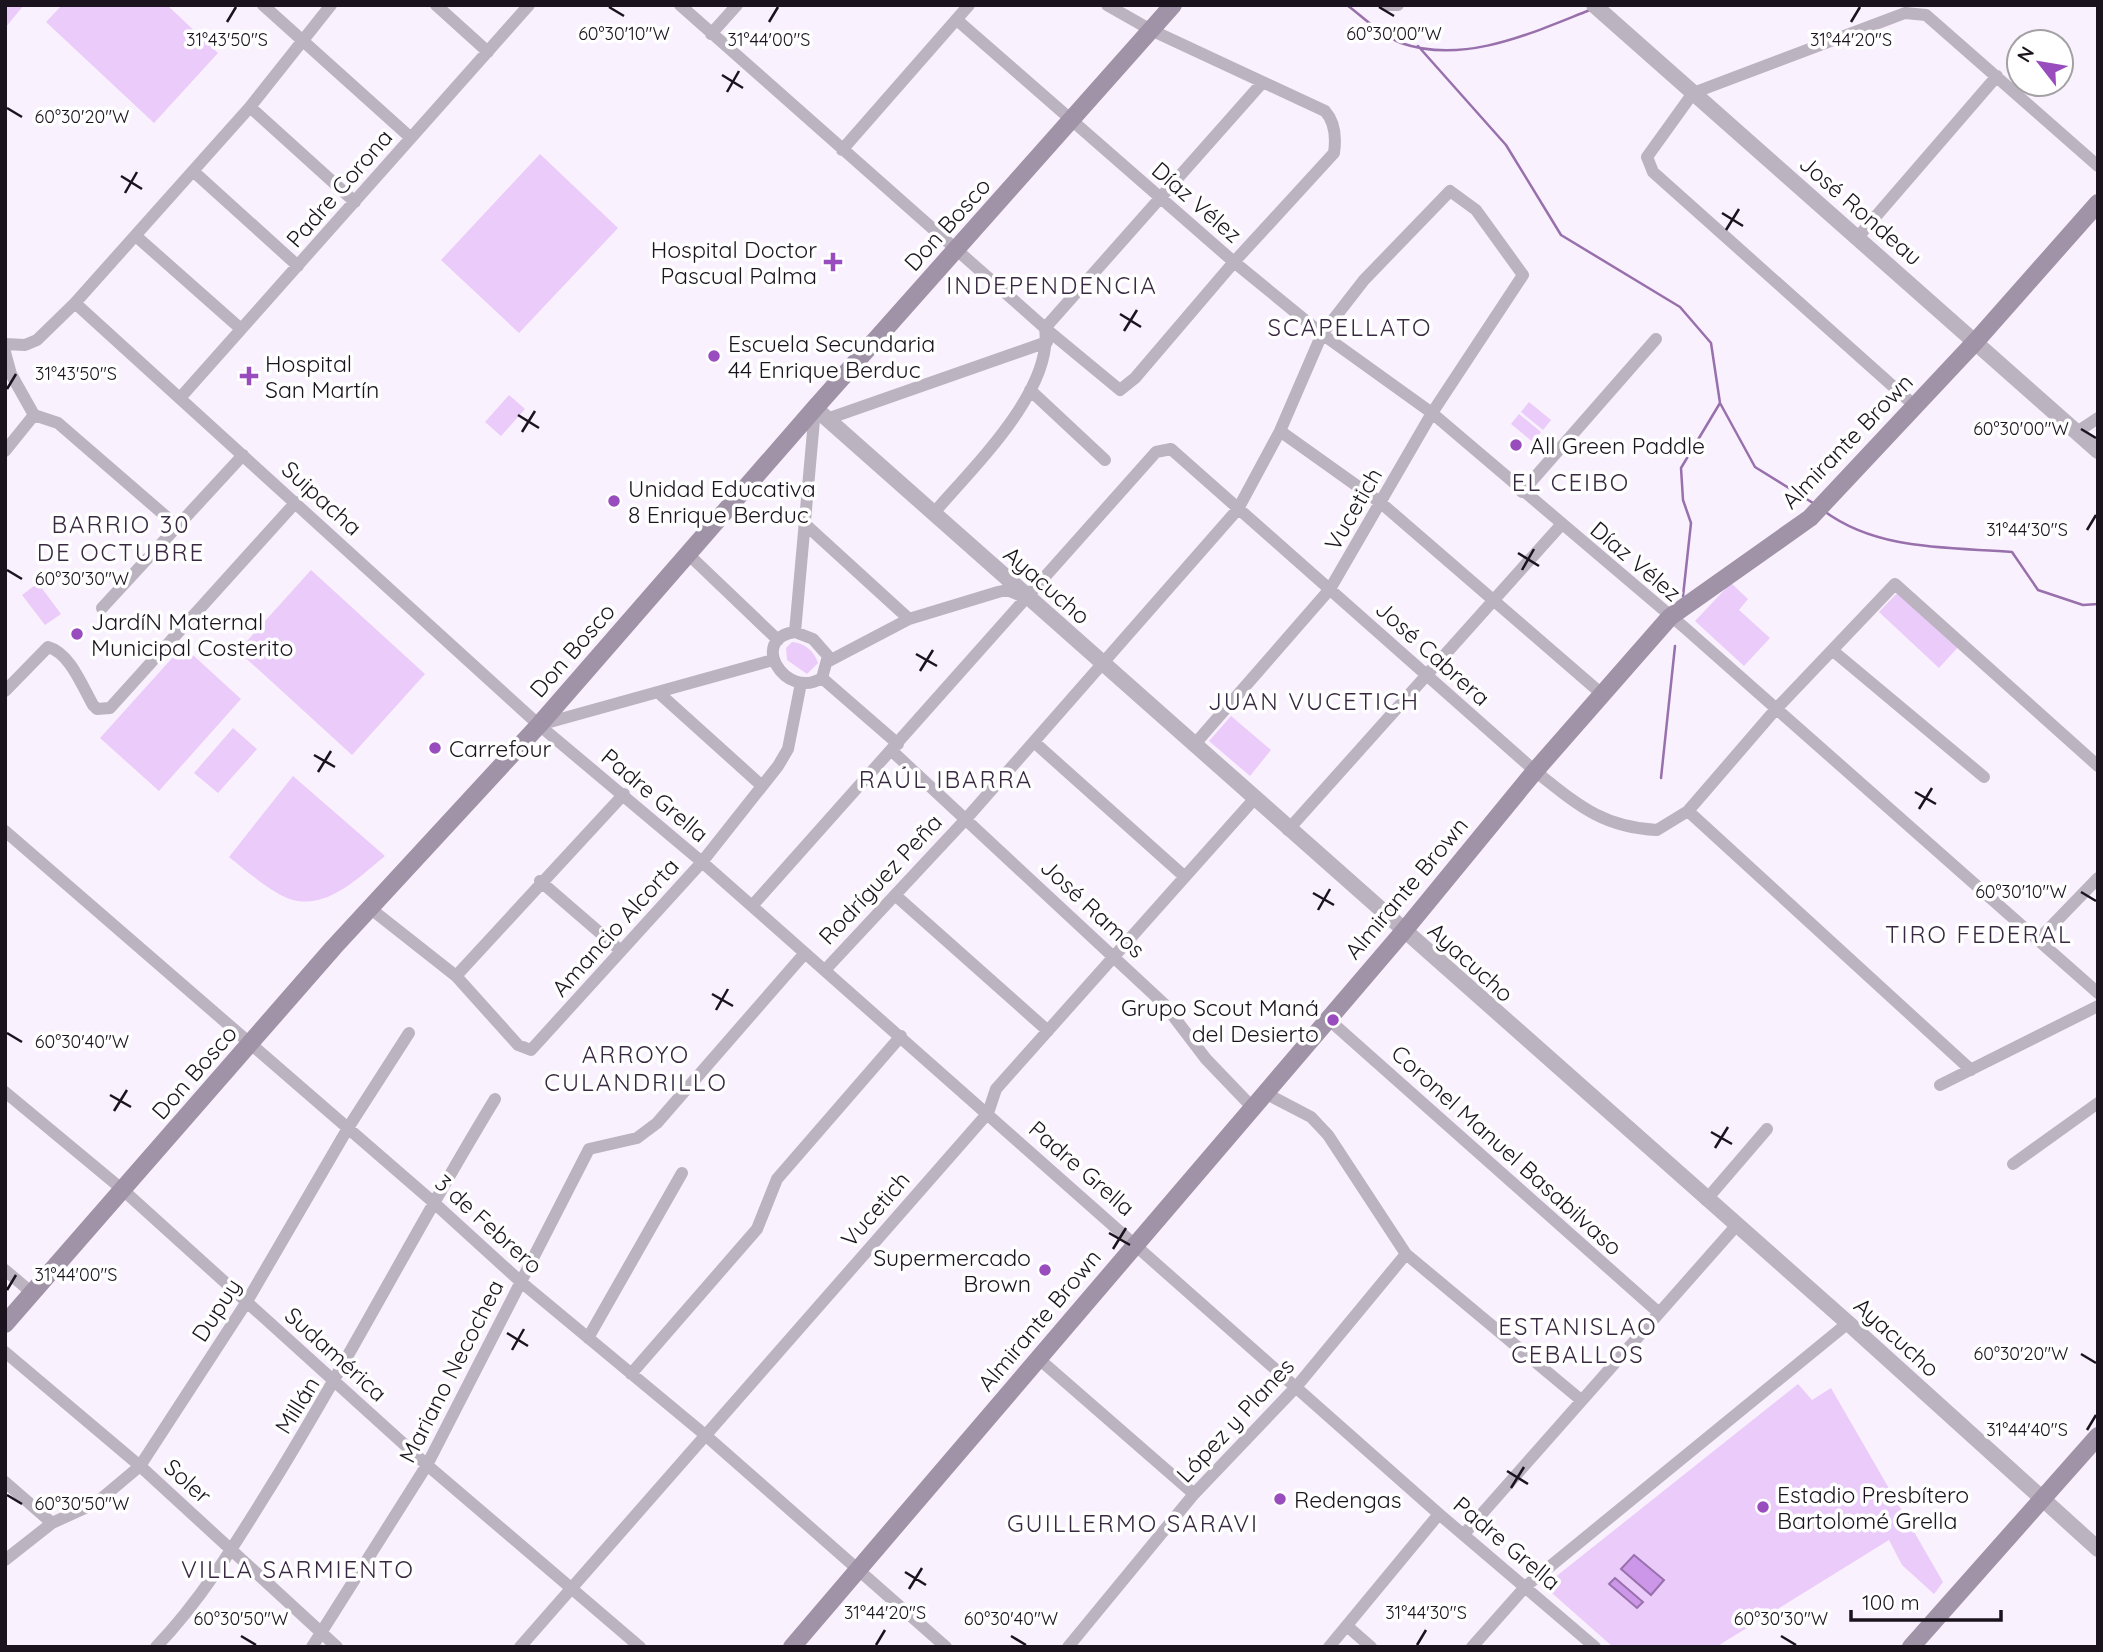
<svg xmlns="http://www.w3.org/2000/svg" width="2103" height="1652" font-family="Quicksand,sans-serif">
	<style>
		.green { fill: #eacbfa }
		.water { fill: #cd97e9; stroke: #9870ac; stroke-width: 2 }
		.lines { fill: none; stroke-linecap: round; stroke-linejoin: round }
		.stream { stroke: #9870ac; stroke-width: 2.5 }
		.minor { stroke: #bcb3c1; stroke-width: 12 }
		.tertiary { stroke: #bcb3c1; stroke-width: 16 }
		.secondary { stroke: #a093a7; stroke-width: 18 }
		.ticks { fill: none; stroke: #1b141f; stroke-width: 2.5 }
		.poi-dot { fill: #994cbd; stroke: #fff; stroke-width: 2.5 }
		.labels { text-anchor: middle; dominant-baseline: central; stroke-width: 7; stroke-linejoin: round; paint-order: stroke }
		.street-label { font-size: 23px; fill: #1b141f; stroke: #fff }
		.poi-label { font-size: 23px; fill: #1b141f; stroke: #fff; text-anchor: start }
		.neighbourhood-label { font-size: 24px; letter-spacing: 2px; fill: #392841; stroke: #fff }
		.ticks-label { font-size: 18px; text-anchor: middle; fill: #1b141f; stroke: #fff; stroke-width: 7; stroke-linejoin: round; paint-order: stroke }
	</style>
	<rect width="100%" height="100%" fill="#faf1fe"/>
	<!-- green -->
	<path class="green" d="M5,5H24L5,28Z
		M62,5H167L218,53L154,123L46,22Z
		M540,154L618,228L519,333L441,260Z
		M509,395L525,409L501,436L485,422Z
		M1529,402L1551,420L1543,430L1521,412Z
		M1519,414L1541,432L1533,442L1511,424Z
		M311,570L425,674L352,755L238,651Z
		M38,583L61,614L45,625L22,595Z
		M1731,583L1748,599L1739,610L1770,638L1744,666L1695,621Z
		M1899,591L1959,646L1939,668L1879,612Z
		M792,642C805,643 814,651 818,663L807,674L787,660L786,648Z
		M183,646L241,699L159,791L100,738Z
		M1231,716L1271,750L1250,776L1209,741Z
		M233,728L257,749L218,793L194,773Z
		M293,776L385,856C360,876 329,909 293,900C275,896 244,869 229,857Z
		M1798,1384L1812,1400L1831,1388L1943,1582L1934,1594L1902,1565L1889,1540L1716,1647H1613L1544,1586Z"/>
	<!-- water -->
	<path class="water" d="M1634,1555L1664,1580L1651,1595L1621,1569Z
		M1615,1578L1643,1602L1637,1608L1609,1584Z"/>
	<g class="lines">
		<!-- stream -->
		<path class="stream" d="M1347,5C1363,17 1382,36 1401,43C1464,65 1531,33 1590,10
			M1418,46L1506,145L1561,235L1680,307L1711,343L1720,403L1755,467L1813,503
			M1824,511C1878,551 1949,547 2012,552L2038,590L2083,605L2098,604
			M1683,596L1691,523L1683,500L1681,468L1720,403
			M1661,778L1675,646"/>
		<!-- minor -->
		<path class="minor" d="M263,5L411,138
			M436,5L488,52
			M680,5L1045,328L1120,390L1135,378L1234,262L1334,153C1336,139 1335,122 1325,111L1151,30L1107,5
			M1385,5H1398
			M957,20L1234,262L1322,334L1432,413L1685,628L2098,993
			M711,34L737,5
			M250,107L355,202
			M842,150L969,5
			M193,171L298,266
			M137,237L241,329
			M1858,237L1997,76
			M75,303L539,725L702,862L1439,1514L1595,1647
			M5,344L25,345L37,340L75,303L250,107L331,5
			M5,352L11,374L34,415L58,423L177,526
			M1030,390L1105,460
			M180,398L529,5
			M1915,406L1653,172L1647,157L1693,93L1905,13L1926,15L2098,166
			M827,419L1047,342
			M1280,431L1381,503L1603,695
			M2077,432L2098,418
			M5,451L34,415
			M1522,492L1656,339
			M933,514C971,469 1054,391 1045,328L1262,83
			M806,525L909,619
			M689,555L778,640
			M102,608L243,455
			M795,632L815,409
			M795,632L813,639L828,656L822,678C785,701 748,638 795,632Z
			M1832,650L1984,777
			M829,661L909,619L998,592L1007,590L1024,597
			M822,678L898,744
			M5,691L48,647C70,653 82,686 93,705L97,709L110,708L296,502
			M660,694L761,785
			M539,725L773,660
			M1034,742L1185,877
			M892,751L1164,1004L1206,1059L1253,1108
			M1688,811L1971,1070
			M1288,830L1561,525
			M5,831L432,1201L521,1282L704,1434L946,1647
			M540,881L621,951
			M895,895L1048,1031
			M752,906L1156,452L1171,449L1535,771C1577,804 1601,827 1657,830L1688,811L1776,709L1895,584L2098,766
			M371,909L456,976L518,1045L531,1050L702,862L778,766L788,749L801,683
			M2039,939L2098,878
			M825,970L966,819L1238,509L1280,431L1322,334L1364,280L1450,191L1476,210L1523,275L1432,413L1330,589L1194,745
			M456,976L624,794
			M1328,1019L1658,1312
			M1940,1085L2098,1006
			M5,1092L123,1190L427,1465L640,1647
			M1265,1093L1311,1117L1328,1135L1406,1254L1581,1400
			M2013,1164L2098,1103
			M1706,1200L1767,1129
			M5,1270L31,1292
			M588,1338L682,1173
			M5,1352L140,1466L337,1647
			M1039,1359L1194,1494
			M631,1374L757,1229L777,1179L901,1036
			M5,1482L52,1523
			M1464,1534L1736,1226
			M5,1560L52,1523L96,1503L140,1466L246,1303L348,1128L409,1033
			M1347,1626L1371,1647
			M156,1647C204,1597 240,1536 276,1478C353,1353 419,1223 495,1099
			M312,1647L427,1465L589,1149L637,1138L657,1123L805,953
			M520,1647L988,1113L996,1089L1256,797
			M1068,1647L1194,1494L1297,1386L1406,1254
			M1329,1647L1439,1514
			M1472,1647L1526,1586L1848,1323"/>
		<!-- tertiary -->
		<path class="tertiary" d="M1594,5L2098,451
			M815,408L1848,1323L2098,1549"/>
		<!-- secondary -->
		<path class="secondary" d="M5,1324L334,947L539,725L815,408L1173,5
			M792,1647L1403,932L1535,771L1670,617L1810,518L1976,341L2098,203
			M1911,1647L2098,1436"/>
	</g>
	<!-- ticks -->
	<path class="ticks" d="M609,7L624,16M1379,7L1394,16M227,22L236,7M769,22L778,7M1851,22L1860,7M722,75L743,88M727,92L739,71M7,108L22,117M121,176L142,189M125,193L137,172M1722,213L1743,226M1726,230L1739,209M1120,314L1141,327M1124,331L1137,310M7,389L16,374M518,415L539,428M2081,429L2096,438M522,432L535,411M2087,530L2096,515M1518,553L1539,566M7,570L22,579M1522,570L1534,549M916,654L937,666M920,671L933,650M314,755L335,767M318,772L331,751M1915,792L1936,804M1919,809L1932,788M2081,892L2096,901M1313,893L1334,905M1318,910L1330,889M712,994L733,1006M716,1010L728,989M7,1033L22,1042M110,1095L131,1107M114,1111L127,1090M1711,1132L1732,1144M1715,1148L1728,1127M1109,1233L1130,1245M1113,1249L1126,1228M7,1290L16,1275M507,1333L528,1346M512,1350L524,1329M2081,1354L2096,1363M2087,1430L2096,1415M1507,1471L1528,1484M1511,1488L1524,1467M7,1495L22,1504M905,1572L926,1585M909,1589L922,1568M241,1636L256,1645M1011,1636L1026,1645M1781,1636L1796,1645M876,1645L885,1630M1417,1645L1426,1630"/>
	<!-- markers -->
	<g class="poi-dot">
		<path d="M829.5 251.5h7v7h7v7h-7v7h-7v-7h-7v-7h7z"/>
		<circle cx="714" cy="356" r="7"/>
		<path d="M245.5 365.5h7v7h7v7h-7v7h-7v-7h-7v-7h7z"/>
		<circle cx="1516" cy="445" r="7"/>
		<circle cx="614" cy="501" r="7"/>
		<circle cx="77" cy="634" r="7"/>
		<circle cx="435" cy="748" r="7"/>
		<circle cx="1333" cy="1020" r="7"/>
		<circle cx="1045" cy="1270" r="7"/>
		<circle cx="1280" cy="1499" r="7"/>
		<circle cx="1763" cy="1507" r="7"/>
	</g>
	<g class="labels">
		<!-- street labels -->
		<g class="street-label">
			<text transform="translate(339 188) rotate(-49)">Padre Corona</text>
			<text transform="translate(1197 202) rotate(41)">Díaz Vélez</text>
			<text transform="translate(1861 210) rotate(41)">José Rondeau</text>
			<text transform="translate(947 224) rotate(-48)">Don Bosco</text>
			<text transform="translate(1847 441) rotate(-46)">Almirante Brown</text>
			<text transform="translate(322 498) rotate(42)">Suipacha</text>
			<text transform="translate(1353 509) rotate(-60)">Vucetich</text>
			<text transform="translate(1636 561) rotate(40)">Díaz Vélez</text>
			<text transform="translate(1047 585) rotate(41)">Ayacucho</text>
			<text transform="translate(572 650) rotate(-49)">Don Bosco</text>
			<text transform="translate(1433 653) rotate(42)">José Cabrera</text>
			<text transform="translate(655 795) rotate(40)">Padre Grella</text>
			<text transform="translate(880 879) rotate(-47)">Rodríguez Peña</text>
			<text transform="translate(1406 888) rotate(-50)">Almirante Brown</text>
			<text transform="translate(1093 908) rotate(43)">José Ramos</text>
			<text transform="translate(615 927) rotate(-48)">Amancio Alcorta</text>
			<text transform="translate(1471 962) rotate(42)">Ayacucho</text>
			<text transform="translate(194 1072) rotate(-49)">Don Bosco</text>
			<text transform="translate(1507 1150) rotate(42)">Coronel Manuel Basabilvaso</text>
			<text transform="translate(1082 1168) rotate(41)">Padre Grella</text>
			<text transform="translate(875 1209) rotate(-49)">Vucetich</text>
			<text transform="translate(489 1224) rotate(42)">3 de Febrero</text>
			<text transform="translate(216 1310) rotate(-57)">Dupuy</text>
			<text transform="translate(1039 1320) rotate(-50)">Almirante Brown</text>
			<text transform="translate(1897 1337) rotate(42)">Ayacucho</text>
			<text transform="translate(336 1354) rotate(42)">Sudamérica</text>
			<text transform="translate(451 1371) rotate(-63)">Mariano Necochea</text>
			<text transform="translate(297 1405) rotate(-58)">Millán</text>
			<text transform="translate(1235 1420) rotate(-47)">López y Planes</text>
			<text transform="translate(188 1481) rotate(42)">Soler</text>
			<text transform="translate(1507 1543) rotate(40)">Padre Grella</text>
		</g>
		<!-- poi labels -->
		<g class="poi-label">
			<text x="817" y="249" text-anchor="end">Hospital Doctor<tspan x="817" dy="26">Pascual Palma</tspan></text>
			<text x="728" y="343">Escuela Secundaria<tspan x="728" dy="26">44 Enrique Berduc</tspan></text>
			<text x="265" y="363">Hospital<tspan x="265" dy="26">San Martín</tspan></text>
			<text x="1530" y="445">All Green Paddle</text>
			<text x="628" y="488">Unidad Educativa<tspan x="628" dy="26">8 Enrique Berduc</tspan></text>
			<text x="91" y="621">JardíN Maternal<tspan x="91" dy="26">Municipal Costerito</tspan></text>
			<text x="449" y="748">Carrefour</text>
			<text x="1319" y="1007" text-anchor="end">Grupo Scout Maná<tspan x="1319" dy="26">del Desierto</tspan></text>
			<text x="1031" y="1257" text-anchor="end">Supermercado<tspan x="1031" dy="26">Brown</tspan></text>
			<text x="1777" y="1494">Estadio Presbítero<tspan x="1777" dy="26">Bartolomé Grella</tspan></text>
			<text x="1294" y="1499">Redengas</text>
		</g>
		<!-- neighbourhood labels -->
		<g class="neighbourhood-label">
			<text x="1052" y="285">INDEPENDENCIA</text>
			<text x="1350" y="327">SCAPELLATO</text>
			<text x="1571" y="482">EL CEIBO</text>
			<text x="121" y="524">BARRIO 30<tspan x="121" dy="28">DE OCTUBRE</tspan></text>
			<text x="1314" y="701">JUAN VUCETICH</text>
			<text x="946" y="779">RAÚL IBARRA</text>
			<text x="1979" y="934">TIRO FEDERAL</text>
			<text x="636" y="1054">ARROYO<tspan x="636" dy="28">CULANDRILLO</tspan></text>
			<text x="1578" y="1326">ESTANISLAO<tspan x="1578" dy="28">CEBALLOS</tspan></text>
			<text x="1133" y="1523">GUILLERMO SARAVI</text>
			<text x="298" y="1569">VILLA SARMIENTO</text>
		</g>
	</g>
	<g class="ticks-label">
		<text x="624" y="40">60°30'10"W</text>
		<text x="1394" y="40">60°30'00"W</text>
		<text x="1851" y="46">31°44'20"S</text>
		<text x="227" y="46">31°43'50"S</text>
		<text x="769" y="46">31°44'00"S</text>
		<text x="82" y="123">60°30'20"W</text>
		<text x="76" y="380">31°43'50"S</text>
		<text x="2021" y="435">60°30'00"W</text>
		<text x="2027" y="536">31°44'30"S</text>
		<text x="82" y="585">60°30'30"W</text>
		<text x="2021" y="898">60°30'10"W</text>
		<text x="82" y="1048">60°30'40"W</text>
		<text x="76" y="1281">31°44'00"S</text>
		<text x="2021" y="1360">60°30'20"W</text>
		<text x="2027" y="1436">31°44'40"S</text>
		<text x="82" y="1510">60°30'50"W</text>
		<text x="885" y="1619">31°44'20"S</text>
		<text x="1426" y="1619">31°44'30"S</text>
		<text x="241" y="1625">60°30'50"W</text>
		<text x="1011" y="1625">60°30'40"W</text>
		<text x="1781" y="1625">60°30'30"W</text>
	</g>
	<!-- border -->
	<rect width="2103" height="1652" fill="none" stroke="#1b141f" stroke-width="14"/>
	<!-- north arrow -->
	<g transform="translate(2040 63) rotate(301)"><circle r="33" fill="#ffffff" stroke="#a4a1a5" stroke-width="2"/>
	<path d="M0-5L12 26L0 18L-12 26Z" fill="#994cbd"/>
	<text y="-10" font-size="19" font-weight="bold" text-anchor="middle" fill="#1b141f">N</text>
	</g>
	<!-- scale -->
	<path d="M1851 1610v10h150v-10" fill="none" stroke="#1b141f" stroke-width="3.5"/>
	<text x="1862" y="1610" font-size="21" fill="#1b141f" stroke="#ffffff" stroke-width="5" paint-order="stroke">100 m</text>
</svg>
